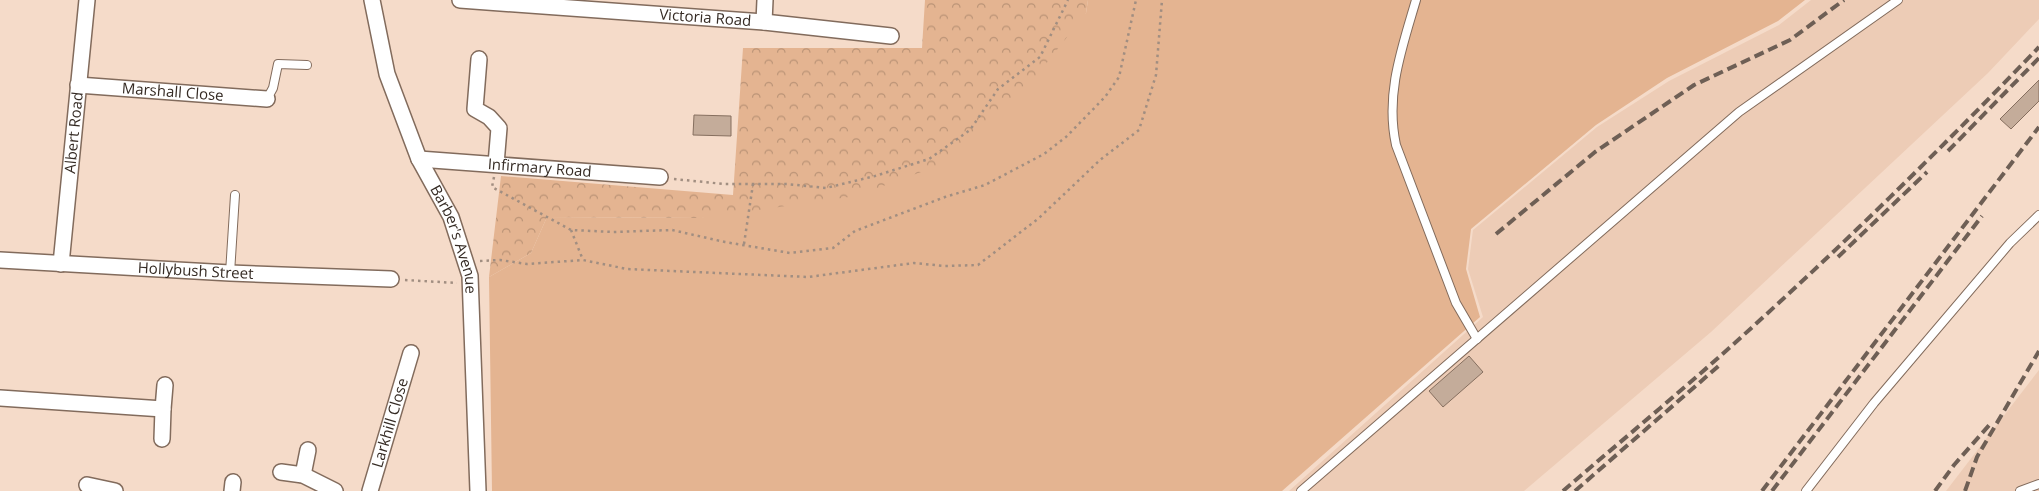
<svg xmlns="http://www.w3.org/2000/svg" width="2039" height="491" font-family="'Open Sans',sans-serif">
	<defs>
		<pattern id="forest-crowns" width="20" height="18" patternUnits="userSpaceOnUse" patternTransform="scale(1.25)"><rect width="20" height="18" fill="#e4b491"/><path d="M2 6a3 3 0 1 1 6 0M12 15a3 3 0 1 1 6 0" fill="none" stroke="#ba9376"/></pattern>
	</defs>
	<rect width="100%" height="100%" fill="#f5dbc9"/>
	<g fill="#edccb6">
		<path d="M1811,0H2039V19L1988,73L1711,332L1524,491H1289L1483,317L1468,269L1473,230L1597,127L1669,81L1779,25Z"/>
		<path d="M2039,370V491H1946Z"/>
	</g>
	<path fill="#e4b491" d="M1088,0H1805L1778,21L1667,78L1596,125L1471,229L1466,269L1480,317L1282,491H492L489,277L531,253L547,217L702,218L1086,13Z"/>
	<path fill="url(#forest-crowns)" d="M925,0H1088L1086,13L1023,93L951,161L856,196L702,218L547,217L531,253L489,277L501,176L733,195L743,48H922Z"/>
	<g fill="#c4ac9a" stroke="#866f5f">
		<path d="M2039,80V101L2011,129L2000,119Z"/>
		<path d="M694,115L731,116V136L693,135Z"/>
		<path d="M1469,356L1483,372L1443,407L1429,391Z"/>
	</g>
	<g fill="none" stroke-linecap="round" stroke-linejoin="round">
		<defs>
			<g id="service">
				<path d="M1416,0C1402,48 1385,94 1396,145L1456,303L1477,339"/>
				<path d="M267,99L273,88L278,64L307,65"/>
				<path d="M230,273L235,195"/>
				<path d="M1301,491L1739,112L1898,0"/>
				<path d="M1806,491L1874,403L2010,243L2039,215"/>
				<path d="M2020,491L2039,484"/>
			</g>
			<g id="minor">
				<path id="s1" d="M372,0L387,74L419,159L451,217L470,276L478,491"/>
				<path id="s2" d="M460,0L764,22L891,36"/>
				<path d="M764,22L765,0"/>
				<path d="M479,59L475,109L489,117L499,128L496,164"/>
				<path id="s3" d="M78,85L267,99"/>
				<path id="s4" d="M419,159L660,177"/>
				<path id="s5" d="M0,260L230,273L391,279"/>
				<path id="s6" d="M61,264L87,0"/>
				<path d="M0,398L163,409L165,385"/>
				<path d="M162,439L163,409"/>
				<path d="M281,472L303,475L335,491"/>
				<path d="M303,475L308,450"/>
				<path d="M87,485L115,491"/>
				<path d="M232,491L233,482"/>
				<path id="s7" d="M370,491L411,353"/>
			</g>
		</defs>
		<use href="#service" stroke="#826b5c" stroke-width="10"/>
		<use href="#minor" stroke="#826b5c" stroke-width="18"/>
		<g stroke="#a18e81" stroke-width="2.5" stroke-dasharray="2.5 4" stroke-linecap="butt">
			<path d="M494,177L492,187L571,230L613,232L672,230L725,242L790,253L833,248L855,231L945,197L985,185L1044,154L1066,137L1105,97L1119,77L1136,0"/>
			<path d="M674,179L724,184H787L826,188L875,176L929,159L970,130L998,89L1040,57L1068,0"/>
			<path d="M571,230L583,260"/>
			<path d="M744,244L753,184"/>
			<path d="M480,261L500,260L527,264L583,260L627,269L808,277L914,263L945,266L978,265L1039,218L1100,160L1139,130L1156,75L1162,0"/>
			<path d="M405,280L457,283"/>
		</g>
		<use href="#service" stroke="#fff" stroke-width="8"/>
		<use href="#minor" stroke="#fff" stroke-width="15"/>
		<g stroke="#6e5f55" stroke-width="4" stroke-dasharray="10 5" stroke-linecap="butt">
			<path d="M1948,151L2039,58"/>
			<path d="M1496,234L1595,152L1694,85L1790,40L1844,0"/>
			<path d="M1838,257L1927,172"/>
			<path d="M1563,491C1614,447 1667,403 1718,358C1829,259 1936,154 2039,47"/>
			<path d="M1575,491L1722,363"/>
			<path d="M1762,491L2039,127"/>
			<path d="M1772,491L1982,216"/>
			<path d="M1935,491L1954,465L1992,422"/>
			<path d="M1965,491L1977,457L2039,351"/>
		</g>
	</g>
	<g text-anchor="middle" stroke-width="4" stroke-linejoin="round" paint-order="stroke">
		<g font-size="15" fill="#352b24" stroke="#fee9db">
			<text dy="5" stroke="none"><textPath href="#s2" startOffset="246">Victoria Road</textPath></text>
			<text dy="5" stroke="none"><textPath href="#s3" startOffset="95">Marshall Close</textPath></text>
			<text dy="5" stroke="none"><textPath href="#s6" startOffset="132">Albert Road</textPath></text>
			<text dy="5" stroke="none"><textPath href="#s4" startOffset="121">Infirmary Road</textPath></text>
			<text dy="5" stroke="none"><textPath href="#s1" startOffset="255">Barber's Avenue</textPath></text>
			<text dy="5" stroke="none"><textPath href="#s5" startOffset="196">Hollybush Street</textPath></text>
			<text dy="5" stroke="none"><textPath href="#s7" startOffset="71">Larkhill Close</textPath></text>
		</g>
	</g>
</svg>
